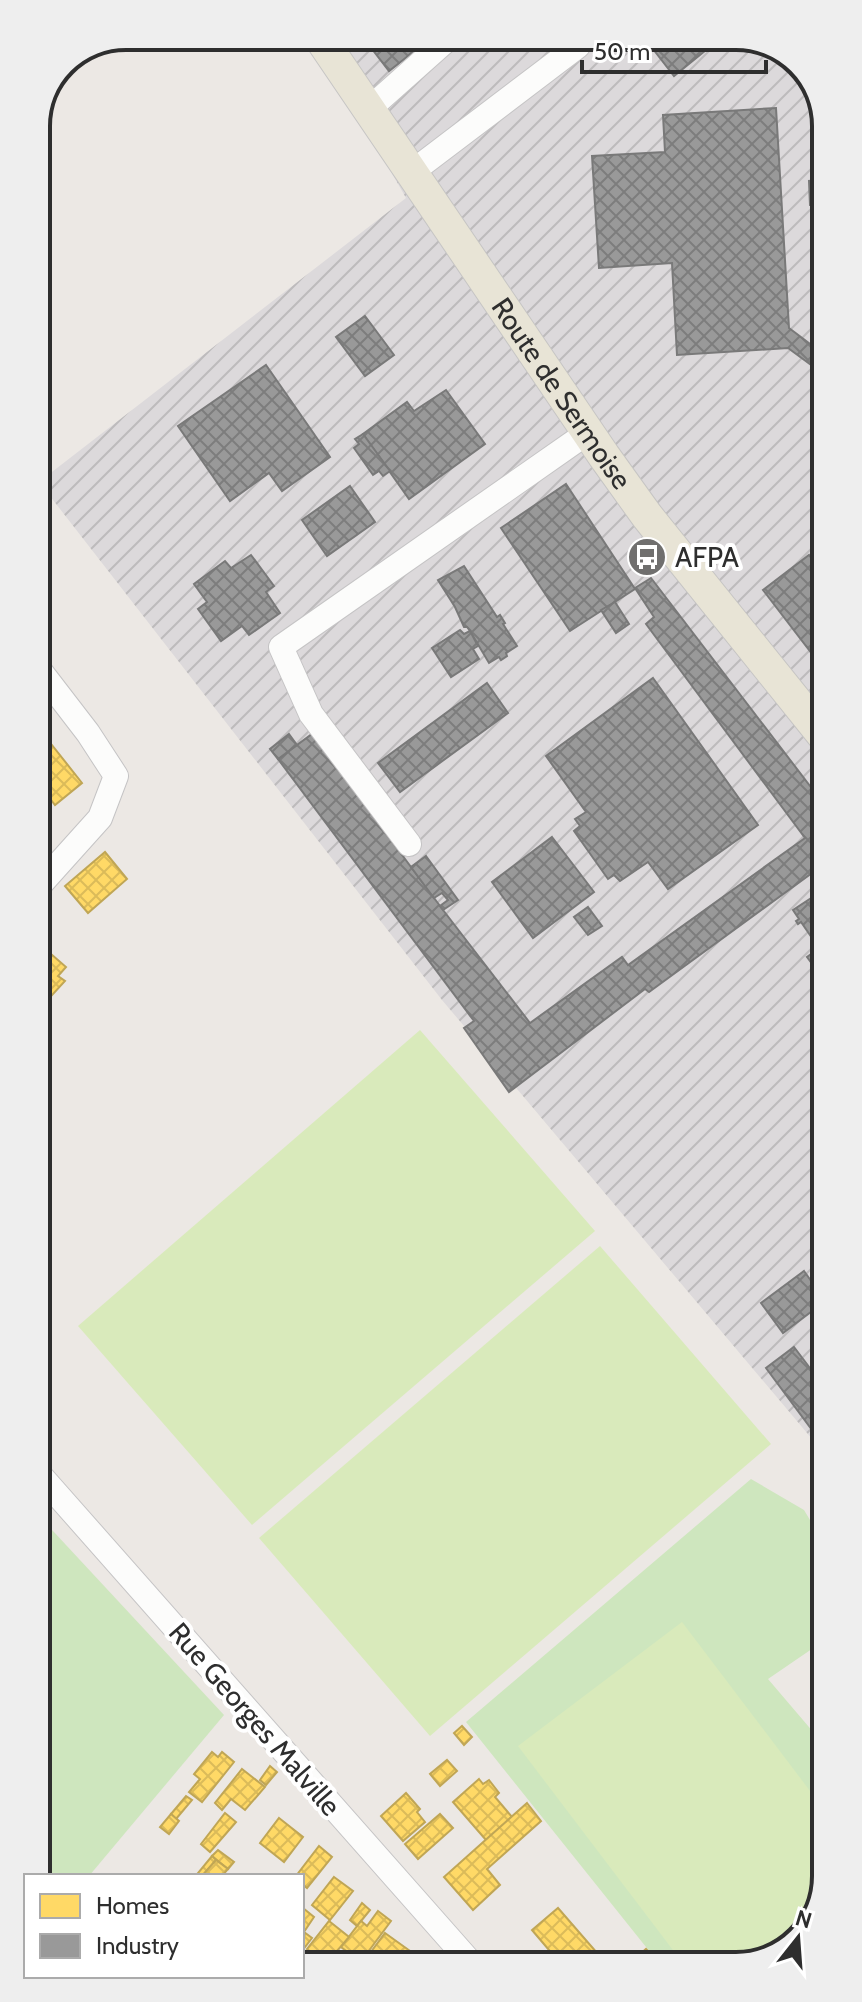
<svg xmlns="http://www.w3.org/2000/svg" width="862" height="2002" font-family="Cabin,sans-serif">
	<defs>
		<pattern id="industrial-furrows" width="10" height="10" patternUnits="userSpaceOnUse" patternTransform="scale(2)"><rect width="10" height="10" fill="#dcd9db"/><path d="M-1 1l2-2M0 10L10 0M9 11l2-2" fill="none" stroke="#bdbbbc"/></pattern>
		<pattern id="homes-cross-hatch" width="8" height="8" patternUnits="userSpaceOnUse" patternTransform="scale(2)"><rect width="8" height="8" fill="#ffd966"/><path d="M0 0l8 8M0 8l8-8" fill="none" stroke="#dbbb59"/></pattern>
		<pattern id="industry-cross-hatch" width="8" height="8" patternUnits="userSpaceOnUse" patternTransform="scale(2)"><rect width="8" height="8" fill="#999"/><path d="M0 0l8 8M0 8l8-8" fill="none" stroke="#7d7d7d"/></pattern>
	</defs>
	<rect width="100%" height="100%" fill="#ece8e4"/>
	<path fill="url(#industrial-furrows)" d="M314,36H742L791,55L821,98L825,1441L818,1446L442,1000L39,482L406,198Z"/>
	<g fill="#cee6be">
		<path d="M751,1479L804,1510L825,1545V1577L815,1586L825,1600V1640L768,1679L826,1747V1876L808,1930L764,1961L658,1962L466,1722Z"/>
		<path d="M40,1517L224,1715L89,1876H41Z"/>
	</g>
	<g fill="#d9eabb">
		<path d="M420,1030L595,1231L252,1525L78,1326Z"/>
		<path d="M600,1246L771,1444L430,1736L259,1538Z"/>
		<path d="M682,1622L826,1812V1876L808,1930L764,1961L682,1962L518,1746Z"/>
	</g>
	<g fill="url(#homes-cross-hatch)" stroke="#c0a655" stroke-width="2">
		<path d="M77,56L82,62L51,88L63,62Z"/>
		<path d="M48,740L82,783L55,805L38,783V748Z"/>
		<path d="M105,852L127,879L88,913L65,886Z"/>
		<path d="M51,954L66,967L58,976L65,981L43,1005L38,1001V962L41,960L43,962Z"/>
		<path d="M462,1726L472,1737L464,1745L454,1733Z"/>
		<path d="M212,1752L218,1757L222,1752L234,1762L202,1802L189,1792L200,1779L194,1774Z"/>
		<path d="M447,1760L457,1771L440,1786L430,1774Z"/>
		<path d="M270,1766L277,1772L266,1785L260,1780Z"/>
		<path d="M242,1769L265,1787L245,1810L231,1799L222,1810L215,1803Z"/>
		<path d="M479,1779L483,1784L489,1780L499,1793L495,1797L512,1817L486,1840L453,1802Z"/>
		<path d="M406,1793L420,1809L417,1812L425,1822L403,1841L381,1816Z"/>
		<path d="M186,1796L192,1800L176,1819L171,1814Z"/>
		<path d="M527,1803L541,1821L487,1869L500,1885L473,1910L444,1877Z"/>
		<path d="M225,1813L236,1822L210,1852L201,1844Z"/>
		<path d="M171,1814L179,1821L169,1834L160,1827Z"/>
		<path d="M440,1814L453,1828L418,1859L405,1844Z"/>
		<path d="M279,1818L303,1837L284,1862L260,1843Z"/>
		<path d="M319,1846L332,1857L307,1888L302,1884V1876H296Z"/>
		<path d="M218,1850L234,1862L228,1869L212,1856Z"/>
		<path d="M212,1856L216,1860L202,1876L198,1873Z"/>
		<path d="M216,1860L228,1869L222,1876H202Z"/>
		<path d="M334,1877L353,1891L330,1920L312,1905Z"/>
		<path d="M362,1903L370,1910L357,1926L350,1920Z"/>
		<path d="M303,1908L314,1917L304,1932L312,1938L302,1951Z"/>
		<path d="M558,1908L605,1962L560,1963L532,1930Z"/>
		<path d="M378,1911L391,1921L359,1964H350L345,1961L350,1954L341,1947L361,1921L367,1926Z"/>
		<path d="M329,1921L349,1937L326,1964L307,1949Z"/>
		<path d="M385,1933L417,1956L412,1964H370L365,1960Z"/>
		<path d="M646,1949L657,1961L658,1962H642L638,1956Z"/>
	</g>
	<g fill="url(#industry-cross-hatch)" stroke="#797979" stroke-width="2">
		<path d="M362,36H407L417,49L389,71Z"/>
		<path d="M643,36H713L717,41L674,76Z"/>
		<path d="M810,82L821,98L822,234L818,180Z"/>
		<path d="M776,108L789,328L822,353V373L788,348L677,355L672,263L599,268L592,156L665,152L663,115Z"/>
		<path d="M818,180L819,204L810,205L809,181Z"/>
		<path d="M365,316L394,355L365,376L336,337Z"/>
		<path d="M266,365L330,457L282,491L269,473L230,501L178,426Z"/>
		<path d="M446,390L485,444L409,499L363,434L407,402L414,411Z"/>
		<path d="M363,434L390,471L383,476L379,471L373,475L354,448L359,444L355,439Z"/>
		<path d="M566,484L635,589L570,631L501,528Z"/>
		<path d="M350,486L375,522L327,556L302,520Z"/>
		<path d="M251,555L274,586L266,592L280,613L249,635L242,626L221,641L198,609L207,602L194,584L225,561L231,568Z"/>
		<path d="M809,555L823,572V653L816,659L763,590Z"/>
		<path d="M464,566L497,617L500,615L505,623L503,624L517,646L506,653L507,656L501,660L499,657L489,663L470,631L467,627H464L455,607L438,580Z"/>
		<path d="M651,578L823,803V841L817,829L811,833L823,858V865L649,992L645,989L509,1092L464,1028L474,1021L278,759L312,734L443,910L530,1023L622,957L628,965L805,838L646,624L654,617L635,588Z"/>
		<path d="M615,602L629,624L616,633L601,610Z"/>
		<path d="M460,630L464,634L470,631L478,646L473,649L479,659L451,677L432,648Z"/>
		<path d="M653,678L758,825L668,889L648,862L620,881L614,875L608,879L574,831L580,826L575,819L586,812L546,756Z"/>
		<path d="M487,683L508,713L400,792L378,763Z"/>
		<path d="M289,734L297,745L278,759L270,749Z"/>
		<path d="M552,837L594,892L533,938L492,882Z"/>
		<path d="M426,856L458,900L443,910L440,906L448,900L442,893L434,898L411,867Z"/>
		<path d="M819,893L823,900L824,931L812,938L801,922L798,924L796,921L799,919L793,910Z"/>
		<path d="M588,907L602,926L588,935L574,917Z"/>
		<path d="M824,945V980L807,957Z"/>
		<path d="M804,1271L824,1299V1302L783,1333L761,1303Z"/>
		<path d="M794,1347L825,1388V1439L821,1442L766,1368Z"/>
	</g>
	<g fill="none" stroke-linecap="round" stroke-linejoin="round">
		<defs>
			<g id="minor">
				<path d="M369,109L451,36"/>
				<path d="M412,172L578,46L582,36"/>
				<path d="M38,668L88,733L116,776L100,818L38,887"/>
				<path d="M409,844L311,714L281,647L587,433"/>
				<path d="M40,1475L471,1963"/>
			</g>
			<g id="major">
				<path id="s1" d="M319,36L604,456L647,516L823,735"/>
			</g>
		</defs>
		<use href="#minor" stroke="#c5c4c5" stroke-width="26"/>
		<use href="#major" stroke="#c6c5c4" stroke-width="34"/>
		<use href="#minor" stroke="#fcfcfb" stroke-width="24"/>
		<use href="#major" stroke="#e8e4d6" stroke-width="32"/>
	</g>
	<defs>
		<symbol id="bus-disc" viewBox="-11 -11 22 22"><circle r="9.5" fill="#706f6e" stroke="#fff"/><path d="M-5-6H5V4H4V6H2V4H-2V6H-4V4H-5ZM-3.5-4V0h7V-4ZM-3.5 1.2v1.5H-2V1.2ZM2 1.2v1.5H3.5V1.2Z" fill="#fff"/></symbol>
	</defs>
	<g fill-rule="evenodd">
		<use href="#bus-disc" x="625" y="535" width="44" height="44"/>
	</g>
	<g text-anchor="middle" stroke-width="8" stroke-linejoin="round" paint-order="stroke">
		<g font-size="28" fill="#2e2e2e" stroke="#fff">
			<text dy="10" stroke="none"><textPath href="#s1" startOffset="432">Route de Sermoise</textPath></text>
			<text transform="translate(255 1719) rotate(49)" y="10">Rue Georges Malville</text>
		</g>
		<g font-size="28" fill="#2e2e2e" stroke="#fff" text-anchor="start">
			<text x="675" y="567">AFPA</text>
		</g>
	</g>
	<path d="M0 0H862V2002H0ZM126 50H736A76 76 0 0 1 812 126V1876A76 76 0 0 1 736 1952H126A76 76 0 0 1 50 1876V126A76 76 0 0 1 126 50Z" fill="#eee" fill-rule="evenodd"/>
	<path fill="none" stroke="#2e2e2e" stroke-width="4" d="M126 50H736A76 76 0 0 1 812 126V1876A76 76 0 0 1 736 1952H126A76 76 0 0 1 50 1876V126A76 76 0 0 1 126 50Z"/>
	<rect x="24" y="1874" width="280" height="104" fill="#ffffff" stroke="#ababab" stroke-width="2"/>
	<rect x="40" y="1894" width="40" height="24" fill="#ffd966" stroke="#ababab" stroke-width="2"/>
	<text x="96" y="1914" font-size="24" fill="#2e2e2e">Homes</text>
	<rect x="40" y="1934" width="40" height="24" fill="#999999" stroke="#ababab" stroke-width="2"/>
	<text x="96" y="1954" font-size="24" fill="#2e2e2e">Industry</text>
	<g transform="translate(798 1938) rotate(17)" stroke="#ffffff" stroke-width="6" paint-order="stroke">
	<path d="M0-6L14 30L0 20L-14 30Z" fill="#2e2e2e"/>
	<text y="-12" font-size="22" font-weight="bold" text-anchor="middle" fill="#2e2e2e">N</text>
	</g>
	<path d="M582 60v12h184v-12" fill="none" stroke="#2e2e2e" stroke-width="4"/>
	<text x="594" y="60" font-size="24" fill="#2e2e2e" stroke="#ffffff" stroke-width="6" paint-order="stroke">50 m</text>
</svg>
